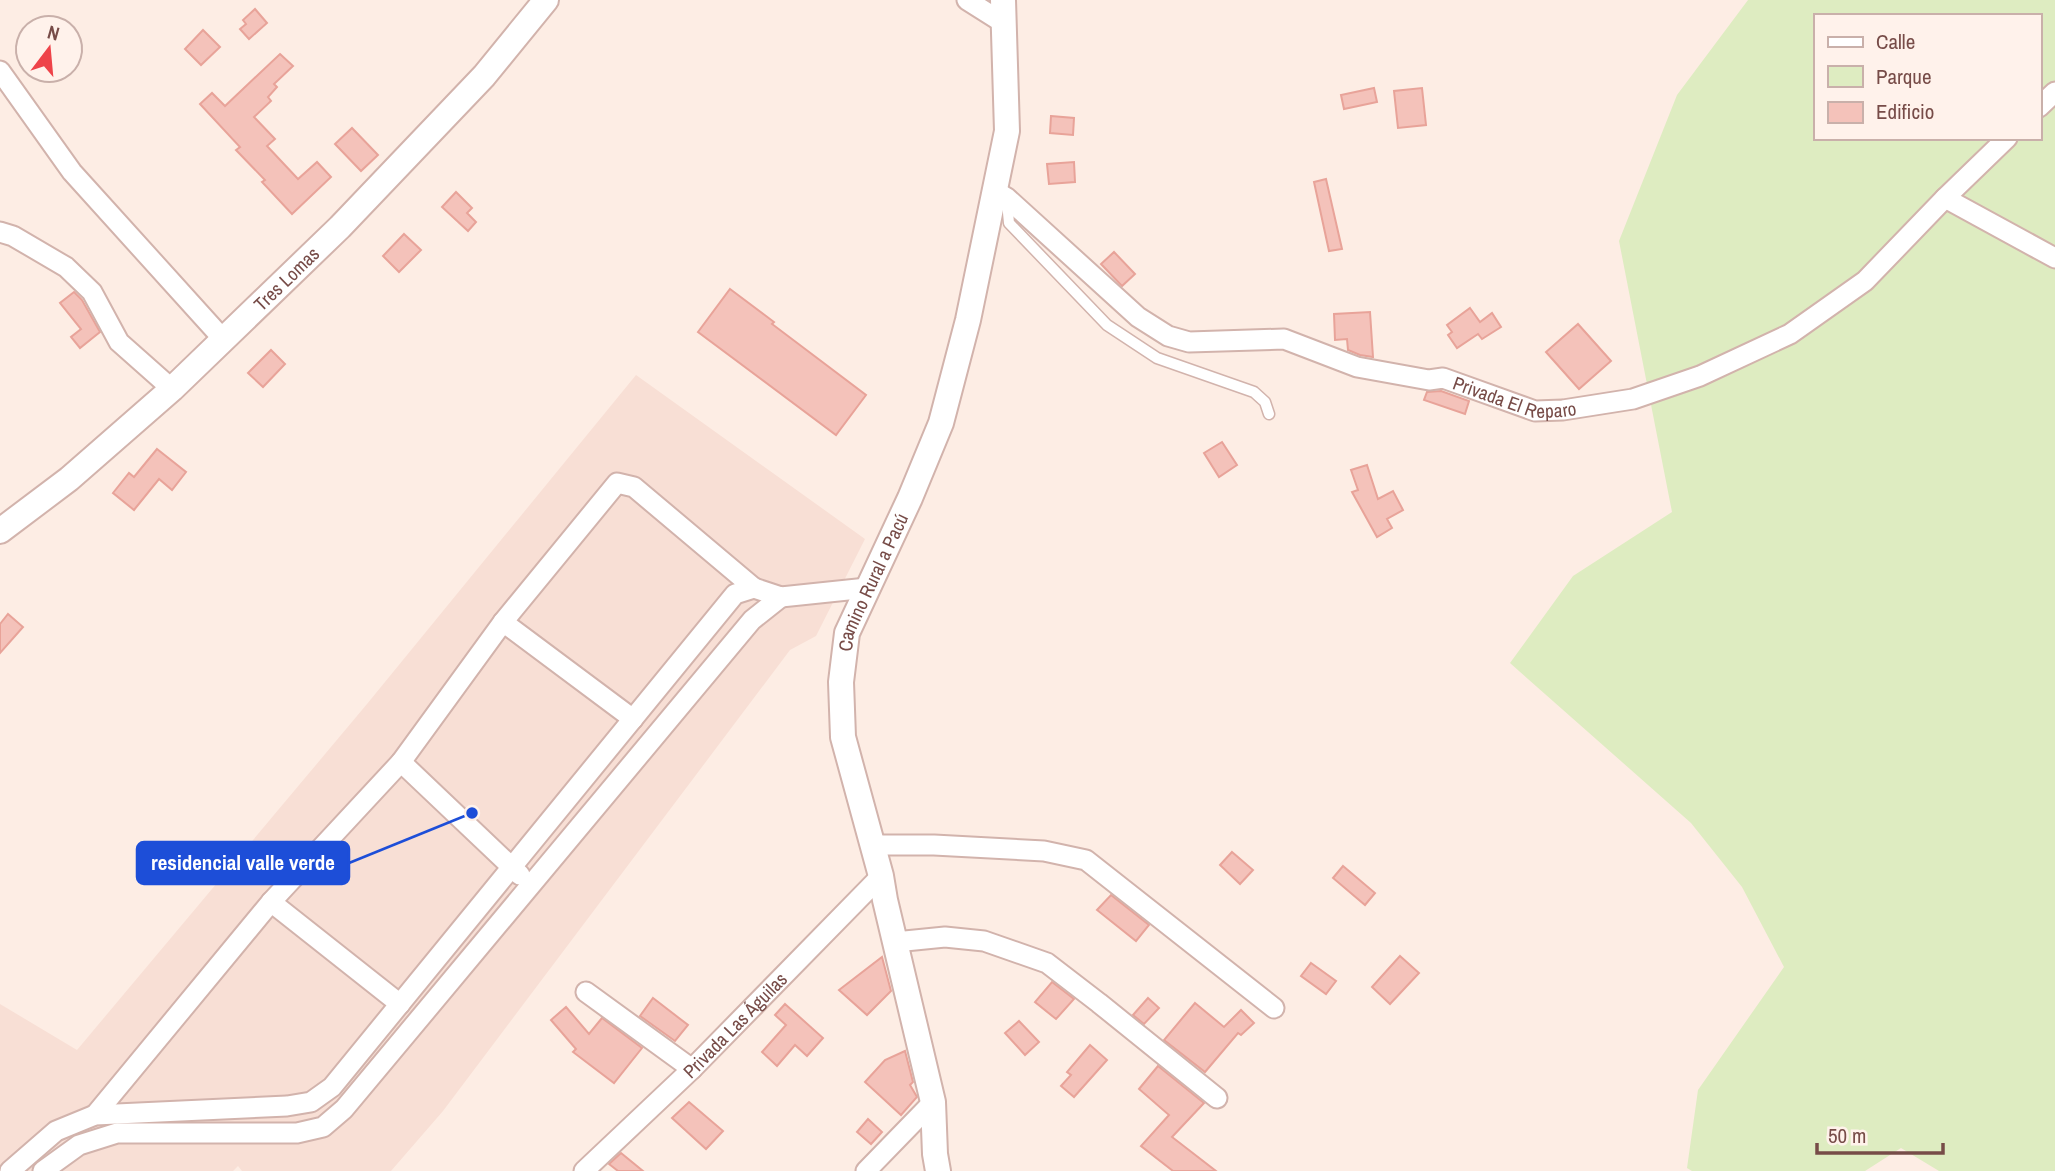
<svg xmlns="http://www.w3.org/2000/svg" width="2055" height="1171" font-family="'Archivo Narrow',sans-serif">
	<rect width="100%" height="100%" fill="#fdede4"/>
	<path fill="#f8dfd5" d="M636,375L865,539L816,636L790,650L443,1111L391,1171H242L238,1166L233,1171H0V1004L77,1050L367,704Z"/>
	<path fill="#deecc1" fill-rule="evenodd" d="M1748,0H2055V1171H1939L1901,1148L1865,1171H1692L1687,1168L1698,1090L1784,967L1742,887L1691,823L1510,663L1573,576L1672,512L1619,241L1677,95ZM1815,16H2039V138H1815Z"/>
	<g fill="#f4c2ba" stroke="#e8a399" stroke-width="2">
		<path d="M255,9L267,23L249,39L240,29L246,24L243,20Z"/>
		<path d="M203,30L220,47L201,65L185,49Z"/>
		<path d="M280,54L293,66L274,84L277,87L268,97L271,101L254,117L275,139L267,146L298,179L317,162L331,177L292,214L262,182L265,180L236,150L240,147L200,104L212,93L225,106Z"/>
		<path d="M1374,88L1377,102L1344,109L1341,95Z"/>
		<path d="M1422,88L1426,125L1398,128L1394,91Z"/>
		<path d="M1051,116L1074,118L1073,135L1050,133Z"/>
		<path d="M352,128L378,155L361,171L335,144Z"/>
		<path d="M1074,162L1075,182L1049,184L1047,164Z"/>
		<path d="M1326,179L1342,249L1329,251L1314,182Z"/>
		<path d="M456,192L472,208L467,213L476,222L468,231L442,207Z"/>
		<path d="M404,234L421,250L399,272L383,256Z"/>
		<path d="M1114,252L1135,274L1122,286L1101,264Z"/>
		<path d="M730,289L774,322L772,324L866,395L836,435L698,332Z"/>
		<path d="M74,292L82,300L100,332L80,348L71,337L81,329L60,303Z"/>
		<path d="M1470,308L1480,322L1492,313L1501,327L1482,339L1478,334L1457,348L1448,335L1452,332L1447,325Z"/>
		<path d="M1370,312L1373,357L1360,355L1348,350L1347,339L1335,340L1334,314Z"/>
		<path d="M1578,324L1611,361L1579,389L1546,352Z"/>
		<path d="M271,350L285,364L263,387L248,373Z"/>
		<path d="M1441,391L1469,401L1465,414L1424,400L1427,392Z"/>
		<path d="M1222,442L1237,465L1219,477L1204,453Z"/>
		<path d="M157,449L186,472L172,490L159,479L134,510L113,493L129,473L134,477Z"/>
		<path d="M1367,465L1378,499L1393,491L1403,510L1387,519L1392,528L1377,537L1352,492L1358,490L1351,470Z"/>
		<path d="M8,614L23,627L0,653V624Z"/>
		<path d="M1232,852L1253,870L1240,884L1220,865Z"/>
		<path d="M1343,866L1375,893L1365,905L1333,878Z"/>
		<path d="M1111,895L1149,925L1136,941L1097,910Z"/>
		<path d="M1400,956L1419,973L1390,1004L1372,987Z"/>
		<path d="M882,957L891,991L867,1015L839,990Z"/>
		<path d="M1311,963L1336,981L1326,994L1301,976Z"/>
		<path d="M1052,982L1074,999L1056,1019L1035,1002Z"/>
		<path d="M653,998L688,1025L675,1041L640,1016Z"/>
		<path d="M1148,998L1159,1008L1144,1024L1133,1015Z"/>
		<path d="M1195,1003L1224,1027L1241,1010L1254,1023L1241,1035L1238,1033L1205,1072L1164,1040Z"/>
		<path d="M785,1004L823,1038L807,1056L795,1045L777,1066L762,1052L786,1025L775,1015Z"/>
		<path d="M566,1007L589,1034L602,1018L642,1048L614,1083L573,1052L576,1049L551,1020Z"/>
		<path d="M1019,1021L1039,1042L1025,1055L1005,1033Z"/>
		<path d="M1090,1045L1107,1060L1074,1097L1061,1086L1071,1075L1067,1072Z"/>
		<path d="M905,1051L913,1082L910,1085L917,1097L901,1115L865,1082L885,1060Z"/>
		<path d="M1158,1066L1204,1103L1172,1137L1216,1171H1173L1141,1146L1169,1115L1139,1089Z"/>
		<path d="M689,1102L723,1131L706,1149L672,1118Z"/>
		<path d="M868,1119L882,1132L871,1144L857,1132Z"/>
		<path d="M621,1153L643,1171H618L609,1164Z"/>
	</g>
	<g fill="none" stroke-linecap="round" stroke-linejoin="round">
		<defs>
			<path id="service" d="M1007,202L1009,223L1107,325L1157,358L1254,392L1265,402L1269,414"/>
			<g id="minor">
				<path d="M967,0L1005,24"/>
				<path d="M0,71L72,172L223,339"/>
				<path d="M2039,107L2055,92"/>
				<path id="s1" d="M995,191L1007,198L1138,317L1168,336L1189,342L1284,339L1357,367L1429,380L1443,378L1535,411L1563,410L1633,399L1700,376L1790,334L1865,281L1945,198L2007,138"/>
				<path d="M1945,198L2055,258"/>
				<path d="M0,232L13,236L66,267L92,292L119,342L172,389"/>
				<path d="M503,622L633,719"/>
				<path d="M401,762L520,875"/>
				<path d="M872,845H934L1044,851L1086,860L1274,1008"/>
				<path d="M271,902L400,1004"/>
				<path d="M895,942L945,937L984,941L1047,963L1099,1003L1217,1098"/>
				<path d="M586,992L692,1069"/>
				<path d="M95,1115L271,902L401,762L503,622L617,483L634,487L754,588"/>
				<path d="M10,1171L56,1131L95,1115L287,1106L311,1102L332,1087L735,594L754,588L781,597L867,588"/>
				<path d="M43,1171L79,1145L117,1133H297L323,1127L344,1109L752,620L781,597"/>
				<path id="s2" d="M584,1171L692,1069L881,876"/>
				<path d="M866,1171L933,1102"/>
			</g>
			<g id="tertiary">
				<path id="s3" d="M0,531L69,479L172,389L340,227L484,76L546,0"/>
				<path id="s4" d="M938,1171L935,1154L933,1102L885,900L881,876L843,737L841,682L847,633L910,498L941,423L968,320L1007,131L1003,0"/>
			</g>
		</defs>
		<use href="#service" stroke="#d2b3ac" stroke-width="13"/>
		<use href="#minor" stroke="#d2b3ac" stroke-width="23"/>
		<use href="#tertiary" stroke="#d2b3ac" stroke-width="28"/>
		<use href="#service" stroke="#fff" stroke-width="10"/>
		<use href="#minor" stroke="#fff" stroke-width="19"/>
		<use href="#tertiary" stroke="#fff" stroke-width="24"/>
	</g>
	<g text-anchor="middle" stroke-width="5" stroke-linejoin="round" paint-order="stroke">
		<g font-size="19" fill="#774c48" stroke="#fff2eb">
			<text dy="7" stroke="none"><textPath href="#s3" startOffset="382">Tres Lomas</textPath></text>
			<text dy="7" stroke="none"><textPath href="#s1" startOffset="584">Privada El Reparo</textPath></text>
			<text dy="7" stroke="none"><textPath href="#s4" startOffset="606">Camino Rural a Pacú</textPath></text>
			<text dy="7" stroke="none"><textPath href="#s2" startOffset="210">Privada Las Águilas</textPath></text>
		</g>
	</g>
	<path fill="none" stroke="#1d4ed8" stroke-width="2.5" d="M472 813L349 863"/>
	<circle fill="#1d4ed8" stroke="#fff2eb" stroke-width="2.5" cx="472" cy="813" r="7"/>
	<rect fill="#1d4ed8" stroke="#1d4ed8" stroke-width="2.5" x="137" y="842" width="212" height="42" rx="7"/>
	<g font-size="21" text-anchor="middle" font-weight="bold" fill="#fff">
		<text x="243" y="870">residencial valle verde</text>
	</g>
	<rect x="1814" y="14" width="228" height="126" fill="#fff2eb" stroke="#c9b0aa" stroke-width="2"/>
	<rect x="1828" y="37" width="35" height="10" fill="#ffffff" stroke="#c9b0aa" stroke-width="2"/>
	<text x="1876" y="49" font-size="21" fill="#774c48">Calle</text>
	<rect x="1828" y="66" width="35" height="21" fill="#deecc1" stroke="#c9b0aa" stroke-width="2"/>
	<text x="1876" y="84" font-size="21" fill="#774c48">Parque</text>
	<rect x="1828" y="102" width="35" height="21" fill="#f4c2ba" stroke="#c9b0aa" stroke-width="2"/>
	<text x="1876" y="119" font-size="21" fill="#774c48">Edificio</text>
	<g transform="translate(49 49) rotate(16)"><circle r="33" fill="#fff2eb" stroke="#c9b0aa" stroke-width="2"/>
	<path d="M0-5L12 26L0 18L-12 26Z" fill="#ee4349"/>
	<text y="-10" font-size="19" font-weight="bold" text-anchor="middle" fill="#774c48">N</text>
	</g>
	<path d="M1817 1143v10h126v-10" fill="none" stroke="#774c48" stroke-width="3.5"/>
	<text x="1828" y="1143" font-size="21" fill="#774c48" stroke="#fff2eb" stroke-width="5" paint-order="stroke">50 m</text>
</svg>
